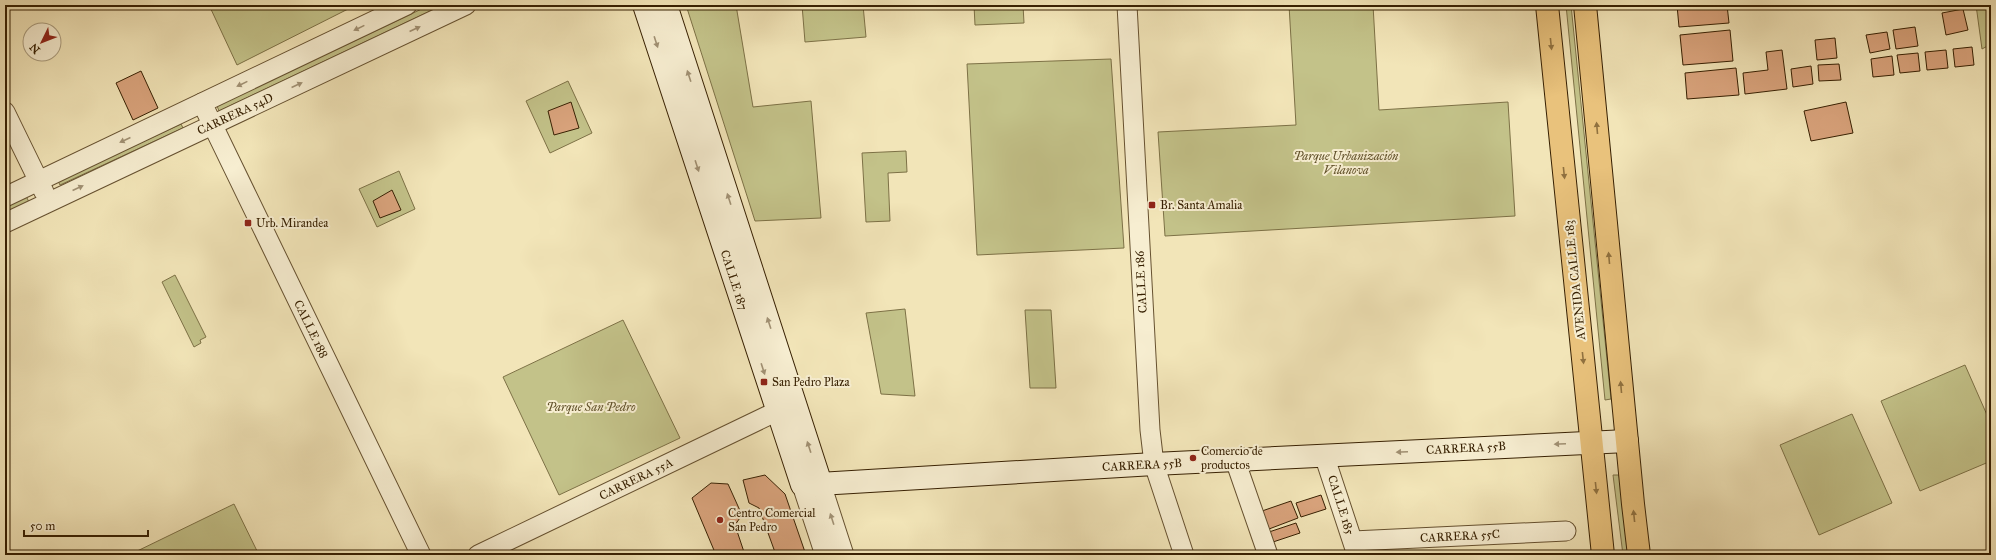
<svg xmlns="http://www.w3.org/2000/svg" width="1996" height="560" font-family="'IM FELL Great Primer',serif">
	<rect width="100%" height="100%" fill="#f2e5b8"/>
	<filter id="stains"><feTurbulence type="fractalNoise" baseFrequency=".005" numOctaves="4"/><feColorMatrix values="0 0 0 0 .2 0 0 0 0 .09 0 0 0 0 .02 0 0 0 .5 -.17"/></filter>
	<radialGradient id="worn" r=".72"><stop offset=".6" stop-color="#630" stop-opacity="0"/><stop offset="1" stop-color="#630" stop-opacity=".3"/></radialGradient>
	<g fill="#c3c289" stroke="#7d7146">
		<path d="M209,5H356L237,65Z"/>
		<path d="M430,5H443L219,111L217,106Z"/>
		<path d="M686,5H736L753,107L811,101L821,218L755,221Z"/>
		<path d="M802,5H863L866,37L805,42Z"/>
		<path d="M974,5H1023L1024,23L975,25Z"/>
		<path d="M1289,5H1373L1379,110L1508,102L1515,216L1165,236L1158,132L1296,125Z"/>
		<path d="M1566,5H1571L1611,399L1605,400Z"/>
		<path d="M1976,5H1991V44L1982,49Z"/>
		<path d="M1111,59L1124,248L977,255L967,64Z"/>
		<path d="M568,81L592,133L550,153L526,101Z"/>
		<path d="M181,124L183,128L60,185L58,181Z"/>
		<path d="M906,151L907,172L888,173L890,221L866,222L862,153Z"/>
		<path d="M399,171L415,209L377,227L359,189Z"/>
		<path d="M26,196L29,202L5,214V206Z"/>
		<path d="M175,275L206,337L200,340L201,343L194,347L162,282Z"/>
		<path d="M905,309L915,396L881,394L866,313Z"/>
		<path d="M1025,310H1051L1056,388H1030Z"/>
		<path d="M623,320L680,438L559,495L503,377Z"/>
		<path d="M1965,365L1991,424V461L1920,491L1881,401Z"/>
		<path d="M1852,414L1892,503L1819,535L1780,445Z"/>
		<path d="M1613,475H1619L1631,555H1623Z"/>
		<path d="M234,504L259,555H129Z"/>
	</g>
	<g fill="#d9a37c" stroke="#372002">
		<path d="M1677,5H1727L1729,23L1679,27Z"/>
		<path d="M1938,5H1952L1941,10Z"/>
		<path d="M1963,9L1968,30L1946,35L1942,13Z"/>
		<path d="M1915,27L1918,46L1896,49L1893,30Z"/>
		<path d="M1730,30L1733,61L1683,65L1680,35Z"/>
		<path d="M1887,32L1890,49L1870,53L1866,35Z"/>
		<path d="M1835,38L1837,58L1817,60L1815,40Z"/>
		<path d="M1972,47L1974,65L1955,67L1953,49Z"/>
		<path d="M1782,50L1787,89L1745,94L1743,73L1768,70L1766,52Z"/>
		<path d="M1946,50L1948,68L1927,70L1925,52Z"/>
		<path d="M1918,53L1920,71L1900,73L1897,55Z"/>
		<path d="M1892,56L1894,75L1873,77L1871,59Z"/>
		<path d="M1839,64L1841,80L1819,81L1818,65Z"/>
		<path d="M1811,66L1813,84L1793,87L1791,69Z"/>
		<path d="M1736,68L1739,95L1687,99L1685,73Z"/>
		<path d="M141,71L158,108L133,120L116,83Z"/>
		<path d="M571,102L579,128L554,135L548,111Z"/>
		<path d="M1846,102L1853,133L1811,141L1804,111Z"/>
		<path d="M392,190L401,210L380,218L373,201Z"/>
		<path d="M765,475L785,494L806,555H776L759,508L749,503L743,480Z"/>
		<path d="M711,483L728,484L742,515L735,525L745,555H716L692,498Z"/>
		<path d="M1321,495L1326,509L1301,517L1296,503Z"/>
		<path d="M1291,501L1298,518L1269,529L1262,511Z"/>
		<path d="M1296,523L1300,533L1273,542L1269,532Z"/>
	</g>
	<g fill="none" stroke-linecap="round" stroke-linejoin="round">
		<defs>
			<g id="street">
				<path d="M1127,5L1150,430L1154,464L1184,555"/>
				<path d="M202,103L421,555"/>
				<path d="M5,112L44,192"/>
				<path d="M5,197L407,5"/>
				<path d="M5,223L466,5"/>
				<path d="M1324,455L1357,555"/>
				<path d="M1235,460L1268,555"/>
				<path d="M821,484L844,555"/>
				<path d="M802,485L825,555"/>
				<path d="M1353,541L1566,531"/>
				<path d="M478,555L790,405"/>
			</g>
			<g id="secondary">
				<path d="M644,5L802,485L1154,464L1627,441"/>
				<path d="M666,5L821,484"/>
			</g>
			<g id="primary">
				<path d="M1547,5L1603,555"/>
				<path d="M1585,5L1633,504L1639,555"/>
			</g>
		</defs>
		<use href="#street" stroke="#665130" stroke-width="21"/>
		<use href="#secondary" stroke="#372002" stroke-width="24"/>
		<use href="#primary" stroke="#372002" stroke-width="24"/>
		<use href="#street" stroke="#f7eed1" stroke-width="19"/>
		<use href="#secondary" stroke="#f7eed1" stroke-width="22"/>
		<use href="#primary" stroke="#e9c27c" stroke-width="22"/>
	</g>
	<defs><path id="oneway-solid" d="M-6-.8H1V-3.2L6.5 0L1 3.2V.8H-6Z"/></defs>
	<g fill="#a19174">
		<use href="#oneway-solid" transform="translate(359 28) rotate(154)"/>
		<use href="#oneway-solid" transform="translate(415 29) rotate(-25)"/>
		<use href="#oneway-solid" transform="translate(656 42) rotate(72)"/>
		<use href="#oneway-solid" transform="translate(689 76) rotate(-108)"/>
		<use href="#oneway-solid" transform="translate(242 84) rotate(154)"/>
		<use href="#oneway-solid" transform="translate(297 85) rotate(-25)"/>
		<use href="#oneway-solid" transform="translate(125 140) rotate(155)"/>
		<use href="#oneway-solid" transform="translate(697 166) rotate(72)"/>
		<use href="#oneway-solid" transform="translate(78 188) rotate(-25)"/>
		<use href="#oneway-solid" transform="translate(729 199) rotate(-108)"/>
		<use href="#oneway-solid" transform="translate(769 323) rotate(-108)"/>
		<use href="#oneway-solid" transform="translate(763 369) rotate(72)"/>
		<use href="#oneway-solid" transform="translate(1560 444) rotate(177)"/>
		<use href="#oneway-solid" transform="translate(809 447) rotate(-108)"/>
		<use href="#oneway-solid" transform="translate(1402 452) rotate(177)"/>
		<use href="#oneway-solid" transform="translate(832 519) rotate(-108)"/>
	</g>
	<g fill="#90713f">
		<use href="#oneway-solid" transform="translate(1551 44) rotate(84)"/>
		<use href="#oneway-solid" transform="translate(1597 128) rotate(-95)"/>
		<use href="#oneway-solid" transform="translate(1564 173) rotate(84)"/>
		<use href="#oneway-solid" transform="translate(1609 258) rotate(-95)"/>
		<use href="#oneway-solid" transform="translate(1583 358) rotate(84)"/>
		<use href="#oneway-solid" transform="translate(1621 387) rotate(-95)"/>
		<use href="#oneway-solid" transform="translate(1596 488) rotate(84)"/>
		<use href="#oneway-solid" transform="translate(1634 516) rotate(-96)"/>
	</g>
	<g fill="#8f2418" stroke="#f7eed1" stroke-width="1.5">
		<rect x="1148" y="201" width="8" height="8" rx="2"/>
		<rect x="244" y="219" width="8" height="8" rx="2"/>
		<rect x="760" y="378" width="8" height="8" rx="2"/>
		<circle cx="1193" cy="458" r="4"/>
		<circle cx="720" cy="520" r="4"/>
	</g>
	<g text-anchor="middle" stroke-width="4" stroke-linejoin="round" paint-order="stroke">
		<g font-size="12" fill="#372002" stroke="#f7eed1">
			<text transform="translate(235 114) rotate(-25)" y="4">CARRERA 54D</text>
			<text transform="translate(734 280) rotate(72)" y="4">CALLE 187</text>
			<text transform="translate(1575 280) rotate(-96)" y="4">AVENIDA CALLE 183</text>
			<text transform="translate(1141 282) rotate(-93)" y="4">CALLE 186</text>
			<text transform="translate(311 329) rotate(64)" y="4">CALLE 188</text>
			<text transform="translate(1466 448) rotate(-3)" y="4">CARRERA 55B</text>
			<text transform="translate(1142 465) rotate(-3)" y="4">CARRERA 55B</text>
			<text transform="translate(636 479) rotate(-26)" y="4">CARRERA 55A</text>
			<text transform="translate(1341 505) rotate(72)" y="4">CALLE 185</text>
			<text transform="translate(1460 536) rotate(-3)" y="4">CARRERA 55C</text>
		</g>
		<g font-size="12" font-style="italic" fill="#61512a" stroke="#f7eed1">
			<text x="1346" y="160">Parque Urbanización<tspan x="1346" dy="14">Vilanova</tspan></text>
			<text x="591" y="411">Parque San Pedro</text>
		</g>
		<g font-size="12" fill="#372002" stroke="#f7eed1" text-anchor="start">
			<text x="1160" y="209">Br. Santa Amalia</text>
			<text x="256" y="227">Urb. Mirandea</text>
			<text x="772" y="386">San Pedro Plaza</text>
			<text x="1201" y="455">Comercio de<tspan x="1201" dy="14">productos</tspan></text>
			<text x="728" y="517">Centro Comercial<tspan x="728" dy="14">San Pedro</tspan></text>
		</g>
	</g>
	<rect width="1996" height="560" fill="none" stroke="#f2e5b8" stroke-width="20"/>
	<rect x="6" y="6" width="1984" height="548" fill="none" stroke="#372002" stroke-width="2"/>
	<rect x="10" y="10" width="1976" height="540" fill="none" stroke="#372002"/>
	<g transform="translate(42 42) rotate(227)"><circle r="19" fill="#f7eed1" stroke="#aa9c7e"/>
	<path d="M0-3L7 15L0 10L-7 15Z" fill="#8f2418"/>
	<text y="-6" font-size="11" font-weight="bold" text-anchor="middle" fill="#372002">N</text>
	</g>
	<path d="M24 530v6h124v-6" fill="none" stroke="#372002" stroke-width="2"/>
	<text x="30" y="530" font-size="12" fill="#372002" stroke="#f7eed1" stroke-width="3" paint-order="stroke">50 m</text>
	<rect width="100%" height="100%" filter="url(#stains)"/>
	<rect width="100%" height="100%" fill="url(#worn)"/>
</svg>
